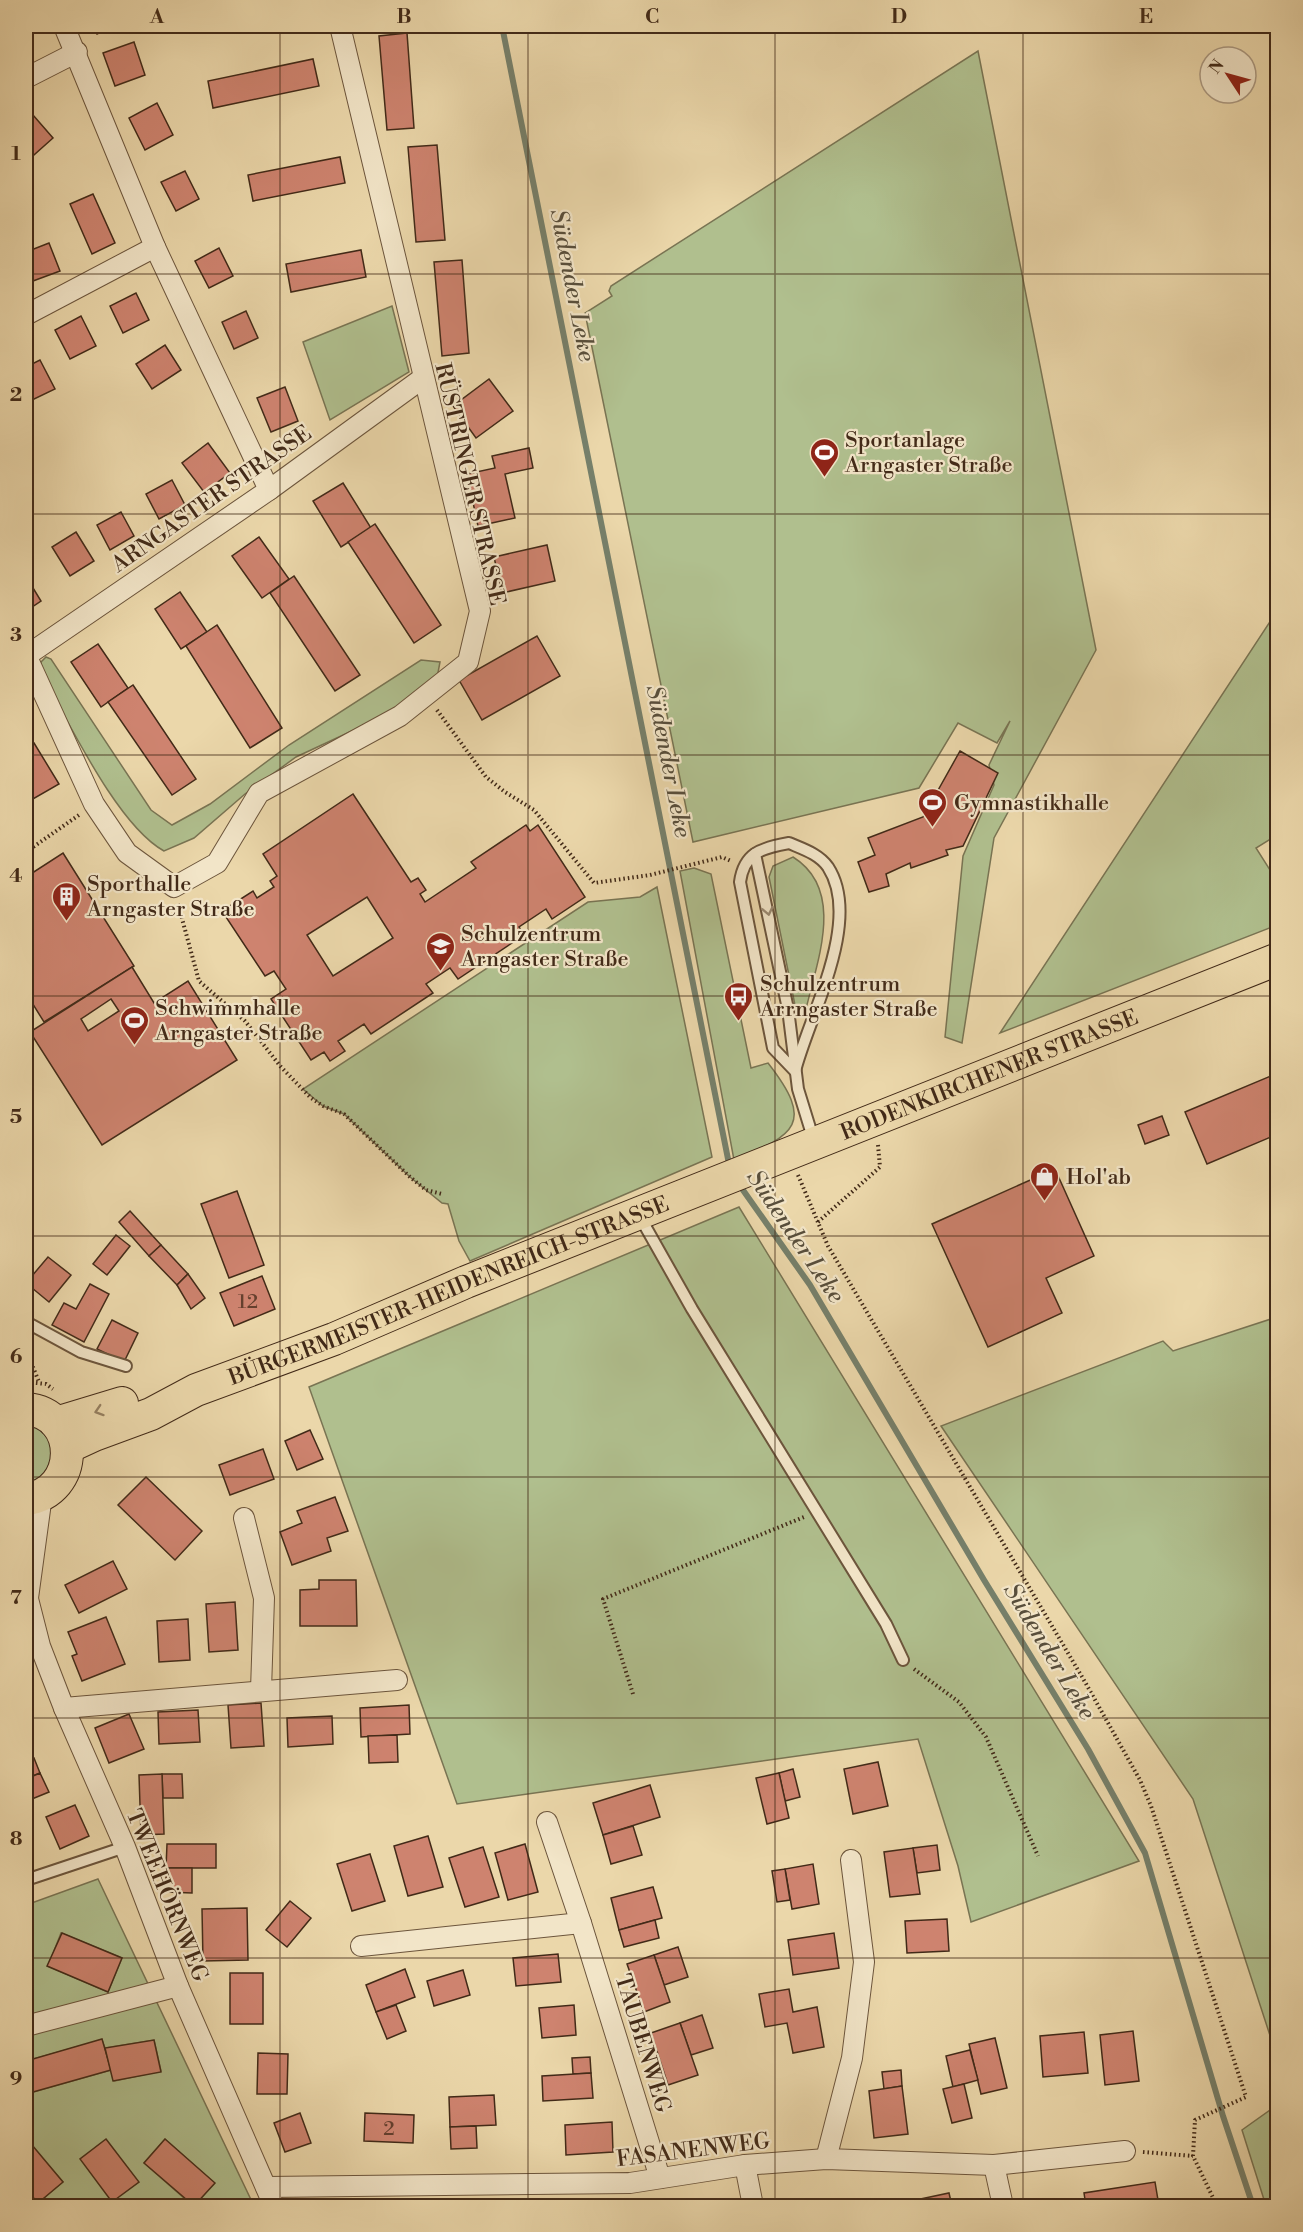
<svg xmlns="http://www.w3.org/2000/svg" width="1303" height="2232" font-family="'Libre Bodoni',serif">
	<rect width="100%" height="100%" fill="#ebd7aa"/>
	<filter id="stains"><feTurbulence type="fractalNoise" baseFrequency=".00333" numOctaves="4"/><feColorMatrix values="0 0 0 0 .2 0 0 0 0 .09 0 0 0 0 .02 0 0 0 .5 -.17"/></filter>
	<radialGradient id="worn" r=".72"><stop offset=".6" stop-color="#630" stop-opacity="0"/><stop offset="1" stop-color="#630" stop-opacity=".3"/></radialGradient>
	<g fill="#b0bf8e" stroke="#797453" stroke-width="1.5" fill-rule="evenodd">
		<path d="M978,51L1096,650L994,838L962,1043L945,1037L963,856L994,785L989,765L1010,721L997,743L958,723L919,788L693,842L585,313L612,296L609,291L611,286Z"/>
		<path d="M392,306L409,372L330,420L303,342Z"/>
		<path d="M1277,611V835L1256,848L1277,881V925L1000,1033Z"/>
		<path d="M46,657L51,659L151,810L172,825L210,804L289,745L421,660L440,662L437,678L397,710L296,757L245,794L194,838L164,851C117,825 69,722 41,673V662Z"/>
		<path d="M793,857C846,890 817,961 806,1009L797,1015L769,877L773,866Z"/>
		<path d="M694,868L711,874L751,1068L768,1063C815,1123 796,1135 734,1160L680,871Z"/>
		<path d="M657,887L712,1157L470,1261L459,1241L448,1204L442,1203L410,1177L344,1114L323,1106L303,1089L588,902L640,897Z"/>
		<path d="M739,1207L1139,1861L971,1922L958,1866L918,1739L457,1804L309,1387Z"/>
		<path d="M1277,1317H1278L1277,2057L1193,1799L941,1426L1163,1341L1173,1351Z"/>
		<path d="M26,1423L44,1431L54,1450L44,1477L26,1486Z"/>
		<path d="M98,1879L254,2206H194L214,2183L165,2139L144,2163L193,2206H26V2189L38,2203L63,2182L26,2140V2094L111,2070L114,2081L161,2071L154,2040L105,2048L102,2040L26,2061V1987L31,1976L26,1974V1905ZM61,1933L122,1958L108,1992L48,1966Z"/>
		<path d="M1277,2105V2206H1266L1242,2130Z"/>
	</g>
	<g fill="none" stroke-linecap="round" stroke-linejoin="round">
		<g stroke="#76806b" stroke-width="6">
			<path d="M502,26L730,1169"/>
			<path d="M738,1183L810,1285L984,1580L1088,1749L1145,1853L1223,2116L1253,2206"/>
		</g>
	</g>
	<g fill="#ce836f" stroke="#422a18" stroke-width="1.5" fill-rule="evenodd">
		<path d="M92,26H114L97,34Z"/>
		<path d="M407,33L414,128L387,130L379,36Z"/>
		<path d="M134,42L145,75L115,86L103,53Z"/>
		<path d="M313,59L319,86L213,108L208,81Z"/>
		<path d="M157,103L173,135L145,150L129,118Z"/>
		<path d="M26,107L53,138L26,162Z"/>
		<path d="M437,145L445,240L416,242L408,147Z"/>
		<path d="M340,157L345,183L253,201L248,175Z"/>
		<path d="M185,171L199,199L176,211L161,182Z"/>
		<path d="M93,194L115,243L92,254L70,204Z"/>
		<path d="M49,243L60,271L33,281L26,261V252Z"/>
		<path d="M219,248L233,276L209,288L195,261Z"/>
		<path d="M361,250L366,277L291,292L286,264Z"/>
		<path d="M462,260L469,353L442,356L434,262Z"/>
		<path d="M136,293L149,320L123,333L110,306Z"/>
		<path d="M246,311L258,338L234,349L222,322Z"/>
		<path d="M81,316L96,346L70,359L55,330Z"/>
		<path d="M165,345L181,370L152,389L136,364Z"/>
		<path d="M40,360L55,389L30,401L26,393V367Z"/>
		<path d="M489,379L513,411L476,438L453,406Z"/>
		<path d="M285,387L298,421L271,432L257,398Z"/>
		<path d="M208,443L230,473L204,492L182,463Z"/>
		<path d="M529,448L533,468L505,474L515,518L478,526L467,474L495,468L492,456Z"/>
		<path d="M172,480L185,505L159,519L146,494Z"/>
		<path d="M343,483L371,528L341,547L313,501Z"/>
		<path d="M121,512L134,536L110,550L97,525Z"/>
		<path d="M375,524L441,625L414,643L348,542Z"/>
		<path d="M76,532L94,561L70,576L52,547Z"/>
		<path d="M259,537L289,579L262,598L232,556Z"/>
		<path d="M547,545L555,581L502,593L494,557Z"/>
		<path d="M294,576L360,675L335,691L270,593Z"/>
		<path d="M30,583L41,601L26,611V585Z"/>
		<path d="M180,592L207,632L181,649L155,609Z"/>
		<path d="M217,625L282,728L250,748L186,646Z"/>
		<path d="M537,636L560,676L482,720L459,680Z"/>
		<path d="M98,644L128,688L101,707L71,662Z"/>
		<path d="M133,685L196,779L172,795L108,702Z"/>
		<path d="M34,743L59,784L26,803V748Z"/>
		<path d="M960,751L998,773L963,846L946,850L948,855L911,868L910,863L886,874L889,886L869,892L858,862L875,855L868,838L923,817Z"/>
		<path d="M353,794L411,882L418,878L426,890L420,894L425,902L476,868L471,862L526,825L530,831L538,825L585,897L552,919L546,909L519,927L524,935L458,979L450,968L426,984L433,993L371,1034L364,1024L338,1041L345,1051L330,1061L324,1052L311,1060L271,999L286,989L274,971L265,976L222,911L253,891L257,898L274,887L270,881L277,876L263,854ZM367,897L393,938L333,976L307,935Z"/>
		<path d="M63,853L134,966L44,1022L26,993V877Z"/>
		<path d="M132,967L154,1003L188,981L237,1060L102,1145L30,1032ZM111,999L119,1011L88,1031L81,1019Z"/>
		<path d="M1278,1073V1134L1207,1164L1185,1112Z"/>
		<path d="M1162,1116L1169,1135L1145,1144L1138,1125Z"/>
		<path d="M1055,1169L1094,1256L1046,1278L1062,1313L988,1347L932,1224Z"/>
		<path d="M237,1191L264,1265L229,1278L201,1204Z"/>
		<path d="M130,1211L161,1245L149,1256L119,1222Z"/>
		<path d="M116,1235L130,1246L107,1275L93,1264Z"/>
		<path d="M161,1245L188,1274L177,1285L149,1256Z"/>
		<path d="M48,1257L71,1275L49,1302L26,1283Z"/>
		<path d="M188,1274L205,1298L191,1309L177,1285Z"/>
		<path d="M262,1276L275,1309L234,1326L220,1293Z"/>
		<path d="M90,1284L109,1294L84,1342L52,1325L64,1303L76,1309Z"/>
		<path d="M112,1320L138,1333L124,1362L97,1349Z"/>
		<path d="M310,1430L323,1459L297,1470L285,1441Z"/>
		<path d="M263,1449L274,1479L230,1495L219,1465Z"/>
		<path d="M146,1477L202,1531L175,1560L118,1505Z"/>
		<path d="M335,1497L348,1531L327,1538L331,1551L292,1565L280,1532L302,1523L297,1511Z"/>
		<path d="M113,1561L127,1589L79,1613L65,1585Z"/>
		<path d="M319,1580H356L357,1626H300V1590L319,1589Z"/>
		<path d="M235,1602L238,1650L209,1652L206,1604Z"/>
		<path d="M106,1617L125,1664L82,1681L72,1656L77,1654L68,1632Z"/>
		<path d="M188,1619L190,1660L159,1662L157,1621Z"/>
		<path d="M261,1703L264,1746L231,1748L228,1705Z"/>
		<path d="M409,1705L410,1734L361,1737L360,1708Z"/>
		<path d="M198,1710L200,1742L159,1744L158,1712Z"/>
		<path d="M129,1714L144,1749L109,1763L95,1728Z"/>
		<path d="M332,1716L333,1744L288,1747L287,1718Z"/>
		<path d="M397,1735L398,1762L369,1763L368,1736Z"/>
		<path d="M34,1758L40,1773L26,1779V1761Z"/>
		<path d="M878,1762L888,1806L853,1814L844,1769Z"/>
		<path d="M793,1769L800,1797L785,1801L779,1773Z"/>
		<path d="M40,1773L49,1792L32,1799L26,1779Z"/>
		<path d="M779,1773L789,1818L767,1824L756,1778Z"/>
		<path d="M162,1774H182L183,1798H163Z"/>
		<path d="M162,1774L164,1834L141,1835L139,1775Z"/>
		<path d="M650,1785L660,1817L603,1835L593,1803Z"/>
		<path d="M75,1805L89,1836L60,1849L46,1817Z"/>
		<path d="M633,1826L642,1855L611,1864L603,1835Z"/>
		<path d="M428,1836L443,1887L408,1896L394,1846Z"/>
		<path d="M167,1844H216V1868H166Z"/>
		<path d="M525,1844L538,1892L508,1900L495,1853Z"/>
		<path d="M937,1845L940,1870L917,1873L913,1848Z"/>
		<path d="M483,1847L499,1897L465,1907L449,1858Z"/>
		<path d="M913,1848L920,1894L890,1897L884,1852Z"/>
		<path d="M370,1854L385,1901L352,1911L337,1864Z"/>
		<path d="M813,1864L819,1904L792,1909L785,1869Z"/>
		<path d="M166,1868H192V1893L166,1892Z"/>
		<path d="M785,1869L790,1900L777,1902L772,1871Z"/>
		<path d="M653,1887L662,1918L619,1930L611,1898Z"/>
		<path d="M290,1901L311,1918L287,1947L266,1930Z"/>
		<path d="M247,1908L248,1960L203,1961L202,1909Z"/>
		<path d="M947,1919L949,1951L907,1953L905,1921Z"/>
		<path d="M655,1920L659,1938L624,1947L619,1930Z"/>
		<path d="M62,1933L122,1958L108,1992L47,1966Z"/>
		<path d="M834,1933L839,1968L793,1975L788,1940Z"/>
		<path d="M678,1947L688,1977L664,1985L654,1955Z"/>
		<path d="M558,1954L561,1982L516,1986L513,1958Z"/>
		<path d="M654,1955L670,2002L644,2012L627,1964Z"/>
		<path d="M405,1969L415,1997L376,2012L366,1985Z"/>
		<path d="M463,1970L470,1995L434,2006L427,1981Z"/>
		<rect x="230" y="1973" width="33" height="51"/>
		<path d="M789,1989L793,2012L817,2007L824,2047L793,2053L787,2023L765,2027L759,1994Z"/>
		<path d="M396,2005L406,2031L387,2039L376,2012Z"/>
		<path d="M574,2005L576,2035L542,2038L539,2008Z"/>
		<path d="M702,2015L713,2048L691,2055L680,2023Z"/>
		<path d="M680,2023L698,2075L668,2085L651,2033Z"/>
		<path d="M1133,2031L1139,2081L1105,2085L1100,2035Z"/>
		<path d="M1084,2032L1088,2073L1043,2077L1040,2036Z"/>
		<path d="M995,2038L1007,2088L981,2094L969,2044Z"/>
		<path d="M102,2039L111,2070L26,2094V2061Z"/>
		<path d="M154,2040L161,2072L113,2081L105,2048Z"/>
		<path d="M970,2050L978,2080L953,2087L946,2056Z"/>
		<path d="M258,2053L288,2054L287,2094H257Z"/>
		<path d="M590,2057L591,2073L573,2074L572,2058Z"/>
		<path d="M901,2070L902,2086L884,2089L882,2072Z"/>
		<path d="M591,2073L593,2098L543,2101L542,2076Z"/>
		<path d="M964,2084L972,2118L952,2123L943,2089Z"/>
		<path d="M902,2086L908,2134L874,2138L869,2091Z"/>
		<path d="M494,2095L496,2125L450,2127L449,2097Z"/>
		<path d="M300,2113L311,2143L285,2152L274,2123Z"/>
		<path d="M365,2113L414,2115L413,2143L364,2141Z"/>
		<path d="M612,2122L613,2152L566,2155L565,2125Z"/>
		<path d="M476,2126L477,2148L451,2149L450,2127Z"/>
		<path d="M27,2139L63,2182L38,2203L26,2189Z"/>
		<path d="M106,2139L139,2182L112,2202L80,2159Z"/>
		<path d="M165,2139L215,2183L194,2206L144,2163Z"/>
		<path d="M1155,2182L1159,2206H1086L1084,2193Z"/>
		<path d="M949,2193L952,2206H907L906,2202Z"/>
	</g>
	<g fill="none" stroke-linecap="round" stroke-linejoin="round">
		<defs>
			<g id="service">
				<path d="M789,843C803,849 819,854 828,867C863,921 809,1016 795,1071L773,1048L740,882C744,853 761,848 789,843Z"/>
				<path d="M755,854L788,1009L798,1089L814,1141"/>
				<path d="M640,1217L692,1309L886,1624L903,1660"/>
				<path d="M26,1322L81,1352L126,1366"/>
				<path d="M26,1880L125,1847"/>
			</g>
			<g id="minor">
				<path d="M64,26L155,247L269,490"/>
				<path d="M26,78L77,52"/>
				<path d="M26,315L155,247"/>
				<path d="M26,655L94,804L127,853L174,887L217,863L259,793L400,716L468,662L480,611L340,26"/>
				<path d="M26,656L269,490L423,378"/>
				<path d="M244,1518L264,1598L261,1690"/>
				<path d="M26,1591L40,1646L64,1708L125,1847L178,1986L274,2206"/>
				<path d="M28,1598L42,1495"/>
				<path d="M64,1708L397,1680"/>
				<path d="M547,1822L581,1923L660,2178"/>
				<path d="M361,1946L581,1923"/>
				<path d="M26,2026L178,1986"/>
				<path d="M826,2159L852,2058L864,1962L851,1860"/>
				<path d="M745,2165L753,2206"/>
				<path d="M994,2165L1003,2206"/>
				<path d="M266,2187L630,2183L745,2165L826,2159L994,2165L1125,2151"/>
			</g>
			<g id="primary">
				<path d="M26,1409C81,1413 80,1493 26,1499"/>
				<path d="M56,1423L122,1403"/>
				<path id="s1" d="M68,1447L94,1435L151,1414L196,1390L334,1339L466,1282L1278,959"/>
			</g>
		</defs>
		<use href="#service" stroke="#6c553c" stroke-width="14"/>
		<use href="#minor" stroke="#6c553c" stroke-width="22"/>
		<use href="#primary" stroke="#422a18" stroke-width="34"/>
		<g stroke="#422a18" stroke-width="4" stroke-dasharray="1.5 3" stroke-linecap="butt">
			<path d="M437,710L486,777L505,792L534,810L594,883L650,875L722,857L731,861"/>
			<path d="M26,852L79,815"/>
			<path d="M178,904L199,981L245,1021L281,1067L311,1098L323,1106L344,1114L410,1177L426,1190L442,1194"/>
			<path d="M798,1175L828,1246L1085,1682L1140,1780L1151,1806L1246,2097L1195,2120L1193,2156L1217,2206"/>
			<path d="M818,1222L880,1167L878,1145"/>
			<path d="M26,1350L39,1382"/>
			<path d="M27,1382L46,1384L53,1389"/>
			<path d="M914,1669L959,1702L986,1737L1038,1856"/>
			<path d="M633,1694L603,1599L804,1517"/>
			<path d="M1143,2152L1193,2156"/>
		</g>
		<use href="#service" stroke="#f2e5c8" stroke-width="10"/>
		<use href="#minor" stroke="#f2e5c8" stroke-width="20"/>
		<use href="#primary" stroke="#ebd7aa" stroke-width="32"/>
	</g>
	<defs><path id="oneway-chevron" d="M-2-3.5L2.5 0L-2 3.5" fill="none" stroke-width="1.6" stroke-linecap="round" stroke-linejoin="round" transform="scale(1.5)"/></defs>
	<use stroke="#9a8870" href="#oneway-chevron" transform="translate(768 911) rotate(78)"/>
	<use stroke="#968061" href="#oneway-chevron" transform="translate(99 1411) rotate(162)"/>
	<path fill="none" stroke="#422a18" stroke-width="1.5" stroke-opacity="0.55" d="M280,26V2206M528,26V2206M775,26V2206M1023,26V2206M26,274H1278M26,514H1278M26,755H1278M26,996H1278M26,1236H1278M26,1477H1278M26,1718H1278M26,1958H1278"/>
	<defs>
		<symbol id="stadium-pin" viewBox="-11 -11 22 30"><path d="M0 17L-7.5 6A9.5 9.5 0 1 1 7.5 6Z" fill="#8f2418" stroke="#f2e5c8"/><path d="M0-5a6.5 5 0 1 0 0 10a6.5 5 0 1 0 0-10ZM-3.5-1.8h7v3.6h-7Z" fill="#fff"/></symbol>
		<symbol id="building-pin" viewBox="-11 -11 22 30"><path d="M0 17L-7.5 6A9.5 9.5 0 1 1 7.5 6Z" fill="#8f2418" stroke="#f2e5c8"/><path d="M-4-6H4V6H1V3H-1V6H-4ZM-2.5-4.3h1.7v1.8h-1.7ZM.8-4.3h1.7v1.8H.8ZM-2.5-1h1.7V.8h-1.7ZM.8-1h1.7V.8H.8Z" fill="#fff"/></symbol>
		<symbol id="school-pin" viewBox="-11 -11 22 30"><path d="M0 17L-7.5 6A9.5 9.5 0 1 1 7.5 6Z" fill="#8f2418" stroke="#f2e5c8"/><path d="M0-5L7-2L0 1L-7-2ZM-4 1L0 2.5L4 1V4Q0 6-4 4Z" fill="#fff"/></symbol>
		<symbol id="bus-pin" viewBox="-11 -11 22 30"><path d="M0 17L-7.5 6A9.5 9.5 0 1 1 7.5 6Z" fill="#8f2418" stroke="#f2e5c8"/><path d="M-5-6H5V4H4V6H2V4H-2V6H-4V4H-5ZM-3.5-4V0h7V-4ZM-3.5 1.2v1.5H-2V1.2ZM2 1.2v1.5H3.5V1.2Z" fill="#fff"/></symbol>
		<symbol id="shop-pin" viewBox="-11 -11 22 30"><path d="M0 17L-7.5 6A9.5 9.5 0 1 1 7.5 6Z" fill="#8f2418" stroke="#f2e5c8"/><path d="M-5-2.5h2.3a2.7 3.5 0 0 1 5.4 0H5L5.5 6h-11ZM-1.5-2.5h3a1.5 2.3 0 0 0-3 0Z" fill="#fff"/></symbol>
	</defs>
	<g fill-rule="evenodd">
		<use href="#stadium-pin" x="808" y="436" width="33" height="45"/>
		<use href="#stadium-pin" x="916" y="786" width="33" height="45"/>
		<use href="#building-pin" x="50" y="880" width="33" height="45"/>
		<use href="#school-pin" x="424" y="930" width="33" height="45"/>
		<use href="#bus-pin" x="722" y="980" width="33" height="45"/>
		<use href="#stadium-pin" x="118" y="1004" width="33" height="45"/>
		<use href="#shop-pin" x="1028" y="1160" width="33" height="45"/>
	</g>
	<g text-anchor="middle" stroke-width="4.5" stroke-linejoin="round" paint-order="stroke">
		<g font-size="20" fill="#65402e">
			<text x="248" y="1308">12</text>
			<text x="389" y="2135">2</text>
		</g>
		<g font-size="22" fill="#422a18" stroke="#f2e5c8" text-anchor="start">
			<text x="845" y="447">Sportanlage<tspan x="845" dy="25">Arngaster Straße</tspan></text>
			<text x="954" y="810">Gymnastikhalle</text>
			<text x="87" y="891">Sporthalle<tspan x="87" dy="25">Arngaster Straße</tspan></text>
			<text x="461" y="941">Schulzentrum<tspan x="461" dy="25">Arngaster Straße</tspan></text>
			<text x="760" y="991">Schulzentrum<tspan x="760" dy="25">Arrngaster Straße</tspan></text>
			<text x="155" y="1015">Schwimmhalle<tspan x="155" dy="25">Arngaster Straße</tspan></text>
			<text x="1066" y="1184">Hol'ab</text>
		</g>
		<g font-size="22" fill="#422a18" stroke="#f2e5c8">
			<text transform="translate(471 484) rotate(77)" y="8">RÜSTRINGER STRASSE</text>
			<text transform="translate(211 498) rotate(-35)" y="8">ARNGASTER STRASSE</text>
			<text dy="8" stroke="none"><textPath href="#s1" startOffset="994">RODENKIRCHENER STRASSE</textPath></text>
			<text dy="8" stroke="none"><textPath href="#s1" startOffset="412">BÜRGERMEISTER-HEIDENREICH-STRASSE</textPath></text>
			<text transform="translate(168 1895) rotate(68)" y="8">TWEEHÖRNWEG</text>
			<text transform="translate(644 2043) rotate(73)" y="8">TAUBENWEG</text>
			<text transform="translate(693 2149) rotate(-7)" y="8">FASANENWEG</text>
		</g>
		<g font-size="24" font-style="italic" fill="#584e3b" stroke="#f2e5c8">
			<text transform="translate(573 285) rotate(79)" y="8">Südender Leke</text>
			<text transform="translate(669 761) rotate(79)" y="8">Südender Leke</text>
			<text transform="translate(796 1236) rotate(56)" y="8">Südender Leke</text>
			<text transform="translate(1050 1651) rotate(59)" y="8">Südender Leke</text>
		</g>
	</g>
	<rect width="1303" height="2232" fill="none" stroke="#ebd7aa" stroke-width="66"/>
	<g transform="translate(1228 75) rotate(306)"><circle r="28" fill="#f2e5c8" stroke="#ac9a82" stroke-width="1.5"/>
	<path d="M0-4.5L10 22L0 15L-10 22Z" fill="#8f2418"/>
	<text y="-9" font-size="16" font-weight="bold" text-anchor="middle" fill="#422a18">N</text>
	</g>
	<rect x="33" y="33" width="1237" height="2166" fill="none" stroke="#422a18" stroke-width="2"/>
	<g font-size="20" text-anchor="middle" font-weight="bold" fill="#422a18">
		<text x="157" y="23">A</text>
		<text x="404" y="23">B</text>
		<text x="652" y="23">C</text>
		<text x="899" y="23">D</text>
		<text x="1146" y="23">E</text>
		<text x="16" y="160">1</text>
		<text x="16" y="401">2</text>
		<text x="16" y="641">3</text>
		<text x="16" y="882">4</text>
		<text x="16" y="1123">5</text>
		<text x="16" y="1363">6</text>
		<text x="16" y="1604">7</text>
		<text x="16" y="1845">8</text>
		<text x="16" y="2085">9</text>
	</g>
	<rect width="100%" height="100%" filter="url(#stains)"/>
	<rect width="100%" height="100%" fill="url(#worn)"/>
</svg>
